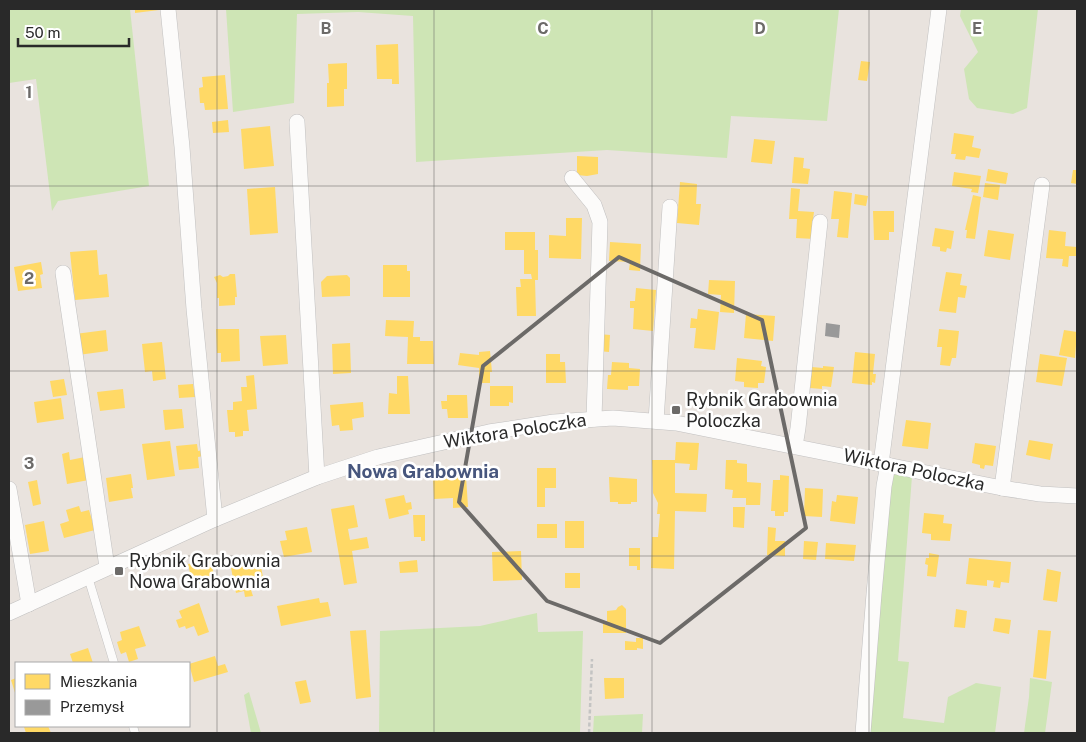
<svg xmlns="http://www.w3.org/2000/svg" width="1086" height="742" font-family="'Public Sans',sans-serif">
	<rect width="100%" height="100%" fill="#e9e3de"/>
	<g fill="#cee5b5">
		<path d="M9,9H130L149,186L58,201L52,211L36,79L9,83Z"/>
		<path d="M226,9H839L827,121L731,116L727,158L607,150L416,162L413,16L358,12L297,14L294,103L233,112Z"/>
		<path d="M961,9H1038L1027,108L1013,114L977,108L969,99L964,69L978,52L960,16Z"/>
		<path d="M891,474L912,476L898,661L909,662L903,718L944,723L948,697L976,683L1001,687L995,733H868Z"/>
		<path d="M537,613L538,632L583,631L580,733H379L380,631L480,626Z"/>
		<path d="M1030,678L1052,682L1045,733H1024L1029,697Z"/>
		<path d="M249,692L261,733H251L244,695Z"/>
		<path d="M643,714L642,733H593L594,716Z"/>
	</g>
	<g fill="#ffd966">
		<path d="M135,9H159V10L135,13Z"/>
		<path d="M398,44L399,84H392V79H377L376,45Z"/>
		<path d="M861,61L870,62L867,81L858,80Z"/>
		<path d="M347,63V89H344V106L327,107V83H329L328,64Z"/>
		<path d="M225,75L228,109L205,110L204,103H200L199,88L203,87L202,77Z"/>
		<path d="M228,120L229,132L213,133L212,122Z"/>
		<path d="M270,126L274,166L244,169L241,129Z"/>
		<path d="M954,133L974,136L972,147L981,149L979,158L966,156L965,160L955,159L956,154H951Z"/>
		<path d="M754,139L775,141L772,164L751,162Z"/>
		<path d="M577,156L598,157V174L587,176L577,175Z"/>
		<path d="M794,157L804,158L803,168L810,169L808,184L792,183Z"/>
		<path d="M988,169L1008,173L1006,184L986,181Z"/>
		<path d="M1073,170H1077V184L1071,183Z"/>
		<path d="M954,172L981,176L978,193L971,192L972,189L952,186Z"/>
		<path d="M680,182L697,184L696,204H701L699,225L677,223Z"/>
		<path d="M985,183L1000,185L998,200L983,197Z"/>
		<path d="M275,187L278,233L250,235L247,189Z"/>
		<path d="M791,188L800,189L798,211L814,212L813,219H815L814,239L796,238L797,219H789Z"/>
		<path d="M834,191L852,193L848,238L837,237L839,219H831Z"/>
		<path d="M855,194L868,196L866,206L854,204Z"/>
		<path d="M973,195L981,197L975,239L966,238L967,230H965Z"/>
		<path d="M873,211H894V232H889V240H874Z"/>
		<path d="M566,218H582L581,259L549,258V235L566,236Z"/>
		<path d="M935,228L954,231L951,249L947,248L946,252L940,251V247L932,246Z"/>
		<path d="M988,230L1014,234L1010,260L984,256Z"/>
		<path d="M1049,230L1066,232L1065,246L1077,247V256H1069L1068,267L1062,266L1063,259L1046,258Z"/>
		<path d="M505,232H535V250H538V280H535L536,316H517L516,287H521L520,279H532L531,274H524V250H505Z"/>
		<path d="M610,242L641,244L640,271L629,270L630,262L609,261Z"/>
		<path d="M97,250L99,275L107,274L109,297L75,300L70,252Z"/>
		<path d="M41,262L43,274L40,275L42,288L18,291L14,267Z"/>
		<path d="M383,265H407V271H410V297H383Z"/>
		<path d="M946,272L962,274L960,285L967,286L965,298L958,297L956,313L939,311Z"/>
		<path d="M230,274H235L237,297H235V305L219,306V298H217V283L214,277L220,275L223,277L228,276Z"/>
		<path d="M347,275L350,278V296L322,297L321,282L327,276Z"/>
		<path d="M709,280L735,281L734,313L720,312L721,295L708,294Z"/>
		<path d="M636,288L656,290L653,331L633,329L634,308H630V301H635Z"/>
		<path d="M698,309L719,312L715,350L694,348L696,328H690L691,318L697,319Z"/>
		<path d="M746,314L775,316L773,341L744,338Z"/>
		<path d="M386,320L414,321L413,337H420V341H433L434,364H407L408,337L385,336Z"/>
		<path d="M216,329H239L240,361L221,362V353H217Z"/>
		<path d="M939,329L959,331L956,358H952L950,366L940,365L942,347H937Z"/>
		<path d="M106,330L108,351L78,355L75,334Z"/>
		<path d="M1064,330L1077,332L1075,358L1059,355Z"/>
		<path d="M599,334L610,335L609,352L598,351Z"/>
		<path d="M286,335L288,364L263,366L260,336Z"/>
		<path d="M162,342L166,379L153,381L152,371L145,372L142,344Z"/>
		<path d="M350,343L351,373L333,374L332,344Z"/>
		<path d="M490,351L492,372H490V383H479V368L458,365L460,353L479,355V352Z"/>
		<path d="M855,352L875,354L873,374H876L875,383L872,382V385L852,383Z"/>
		<path d="M546,354H560V362H565L566,383H546Z"/>
		<path d="M1040,354L1067,358L1062,386L1036,382Z"/>
		<path d="M737,358L762,361L761,366L766,367L764,383H758V388L744,387V382L735,381Z"/>
		<path d="M612,362L629,363V368L640,369L639,386H628V390L607,389L608,375H611Z"/>
		<path d="M823,366L834,367L831,387L822,386V389L810,388L812,367L823,368Z"/>
		<path d="M254,375L257,409L247,410L249,431H243V436L235,437V432H229L227,410H233V402L242,401L241,387H247L246,376Z"/>
		<path d="M397,376H408L410,414H388L389,393L397,394Z"/>
		<path d="M64,379L67,395L53,397L50,381Z"/>
		<path d="M193,384L195,397L179,398L178,385Z"/>
		<path d="M490,386H513V403L509,402V406H490Z"/>
		<path d="M123,389L125,408L100,411L97,392Z"/>
		<path d="M447,395H467L468,418H448L447,409H442L441,401H447Z"/>
		<path d="M61,398L64,419L37,423L34,402Z"/>
		<path d="M363,402L364,417L352,419L353,430L340,431L339,425L332,426L330,405Z"/>
		<path d="M182,409L184,428L165,430L163,410Z"/>
		<path d="M906,420L931,423L928,449L902,446Z"/>
		<path d="M1029,440L1053,444L1050,460L1026,455Z"/>
		<path d="M170,441L175,476L147,480L142,444Z"/>
		<path d="M676,442L699,443L697,470H689L690,464L675,463V493L707,494L706,512L675,511L674,569L651,568L652,537H658L660,514H657L658,503L653,493L652,460H675Z"/>
		<path d="M975,443L996,446L993,466L985,465L984,469L980,468V465L972,463Z"/>
		<path d="M197,444L198,451L203,450V456L198,457L199,468L179,470L176,446Z"/>
		<path d="M69,452L70,460L85,457L89,480L67,484L62,454Z"/>
		<path d="M726,460H737V463L747,464V482L761,483L760,505H746V498H732L733,490L725,489Z"/>
		<path d="M537,468H556V488H545V507H537Z"/>
		<path d="M131,474L133,488H131L133,498L109,502L106,478Z"/>
		<path d="M780,475L789,476L788,512H784V516H775V511H771L773,480H780Z"/>
		<path d="M466,476L468,507L453,508V498L434,499L433,479Z"/>
		<path d="M609,477L637,479V502H631V504H618V502H610Z"/>
		<path d="M37,480L41,504L33,506L28,482Z"/>
		<path d="M805,488L823,489L822,517L804,516Z"/>
		<path d="M404,495L406,503L411,502L412,509L408,510L409,514L389,519L385,499Z"/>
		<path d="M837,495L858,497L855,524L830,521L832,501L836,502Z"/>
		<path d="M354,505L358,527L348,529L350,540L367,537L369,548L352,551L357,583L344,585L331,509Z"/>
		<path d="M79,506L81,512L89,510L95,530L64,538L60,524L69,521L66,510Z"/>
		<path d="M733,507H745L744,528L733,527Z"/>
		<path d="M924,513L944,515L943,523L952,524L950,541L931,540V534L922,533Z"/>
		<path d="M413,515H425V541H421V537H414Z"/>
		<path d="M44,521L49,551L30,554L25,525Z"/>
		<rect x="565" y="521" width="19" height="27"/>
		<rect x="537" y="524" width="20" height="14"/>
		<path d="M307,527L312,552L284,557L280,541L287,540L285,531Z"/>
		<path d="M768,527L776,528L775,541H785V556L767,555Z"/>
		<path d="M804,541L818,542L816,560L803,559Z"/>
		<path d="M826,543L856,545L854,561L825,559Z"/>
		<path d="M629,548H640V570H637V566H629Z"/>
		<path d="M521,551L522,580L493,581L492,552Z"/>
		<path d="M929,553L939,555L936,577L927,576L928,565L925,564L926,558H929Z"/>
		<path d="M969,558L1011,562L1009,583L1001,582L1000,588L993,587L994,581L987,580V586L966,584Z"/>
		<path d="M211,560L215,582L193,586L188,564Z"/>
		<path d="M417,560L418,572L400,573L399,562Z"/>
		<path d="M260,562L265,587L251,590L253,596L245,597L244,591L236,593L231,568Z"/>
		<path d="M1047,569L1061,572L1057,602L1043,600Z"/>
		<rect x="565" y="573" width="15" height="15"/>
		<path d="M319,598L320,603L328,602L331,616L281,626L277,606Z"/>
		<path d="M199,603L209,632L198,636L194,626L186,629L185,626L179,628L176,620L182,618L179,611Z"/>
		<path d="M622,605L626,609V633H603V621H607V611L616,610L618,607Z"/>
		<path d="M956,609L967,611L965,628L954,627Z"/>
		<path d="M995,618L1011,620L1009,634L993,631Z"/>
		<path d="M139,626L146,646L135,649L138,659L129,662L126,652L121,654L119,649L117,642L122,640L120,632Z"/>
		<path d="M366,630L371,697L356,699L350,631Z"/>
		<path d="M1038,630L1051,631L1046,679L1033,677Z"/>
		<path d="M636,638H643V649L637,648V650H625V641L636,642Z"/>
		<path d="M88,648L93,663H73L70,654Z"/>
		<path d="M215,656L218,666L225,664L228,672L194,682L189,664Z"/>
		<path d="M16,678V696L11,680Z"/>
		<path d="M604,678H624V698L605,699Z"/>
		<path d="M306,680L311,702L300,704L295,682Z"/>
		<path d="M28,726H48L51,733H26L24,727Z"/>
	</g>
	<path fill="#999" d="M826,323L840,325L839,338L825,336Z"/>
	<g fill="none" stroke-linecap="round" stroke-linejoin="round">
		<defs>
			<g id="service">
				<path d="M88,577L114,663"/>
				<path d="M133,726L135,733"/>
			</g>
			<g id="minor">
				<path d="M168,9L182,147L194,309L215,519"/>
				<path d="M297,122L317,477"/>
				<path d="M572,178L594,205L600,222L594,419"/>
				<path d="M63,273L107,567"/>
				<path d="M656,421L670,207"/>
				<path d="M795,446L798,428L820,222"/>
				<path d="M881,464L939,9"/>
				<path d="M1002,488L1042,185"/>
				<path d="M9,489L29,604"/>
				<path d="M9,613L215,519L317,477L378,457L426,446L489,432L554,422L613,418L676,423L1002,488L1040,494L1077,496"/>
				<path d="M863,733L874,594L884,486L888,465"/>
			</g>
		</defs>
		<use href="#service" stroke="#c1c0c0" stroke-width="9"/>
		<use href="#minor" stroke="#c1c0c0" stroke-width="16"/>
		<path stroke="#c4c4c3" stroke-width="2.5" stroke-dasharray="4 2.5" stroke-linecap="butt" d="M589,733L592,659"/>
		<use href="#service" stroke="#fcfbfa" stroke-width="8"/>
		<use href="#minor" stroke="#fcfbfa" stroke-width="15"/>
	</g>
	<path fill="none" stroke="#6c6a68" stroke-width="4" stroke-linejoin="round" d="M619,257L762,320L806,528L660,643L547,601L459,502L483,366Z"/>
	<path fill="none" stroke="#6c6a68" stroke-width="1" stroke-opacity="0.55" d="M217,9V733M434,9V733M652,9V733M869,9V733M9,186H1077M9,371H1077M9,556H1077"/>
	<g fill="#6c6a68" stroke="#fff" stroke-width="2">
		<rect x="671" y="405" width="10" height="10" rx="2.5"/>
		<rect x="114" y="566" width="10" height="10" rx="2.5"/>
	</g>
	<g text-anchor="middle" stroke-width="5" stroke-linejoin="round" paint-order="stroke">
		<g font-size="18" fill="#292929" stroke="#fff" text-anchor="start">
			<text x="686" y="406">Rybnik Grabownia<tspan x="686" dy="21">Poloczka</tspan></text>
			<text x="129" y="567">Rybnik Grabownia<tspan x="129" dy="21">Nowa Grabownia</tspan></text>
		</g>
		<g font-size="18" fill="#292929" stroke="#fff">
			<text transform="translate(515 431) rotate(-9)" y="6">Wiktora Poloczka</text>
			<text transform="translate(914 470) rotate(12)" y="6">Wiktora Poloczka</text>
		</g>
		<g font-size="19" font-weight="bold" fill="#47567d" stroke="#fff">
			<text x="423" y="478">Nowa Grabownia</text>
		</g>
	</g>
	<g font-size="16" text-anchor="middle" font-weight="bold" fill="#6c6a68" stroke="#fff" stroke-width="5" stroke-linejoin="round" paint-order="stroke">
		<text x="326" y="34">B</text>
		<text x="543" y="34">C</text>
		<text x="760" y="34">D</text>
		<text x="977" y="34">E</text>
		<text x="29" y="98">1</text>
		<text x="29" y="284">2</text>
		<text x="29" y="469">3</text>
	</g>
	<rect width="1086" height="742" fill="none" stroke="#292929" stroke-width="20"/>
	<rect x="15" y="662" width="175" height="65" fill="#ffffff" stroke="#a9a9a9"/>
	<rect x="25" y="674" width="25" height="15" fill="#ffd966" stroke="#a9a9a9"/>
	<text x="60" y="687" font-size="15" fill="#292929">Mieszkania</text>
	<rect x="25" y="700" width="25" height="15" fill="#999999" stroke="#a9a9a9"/>
	<text x="60" y="712" font-size="15" fill="#292929">Przemysł</text>
	<path d="M18 38v8h111v-8" fill="none" stroke="#292929" stroke-width="2.5"/>
	<text x="25" y="38" font-size="15" fill="#292929" stroke="#ffffff" stroke-width="4" paint-order="stroke">50 m</text>
</svg>
